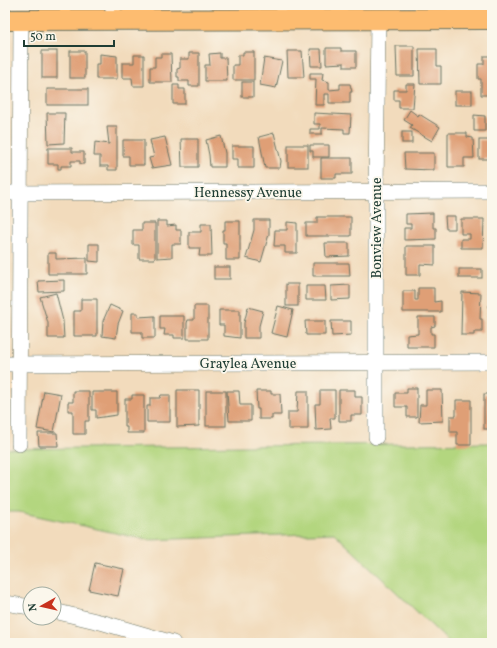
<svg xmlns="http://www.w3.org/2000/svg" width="497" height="648" font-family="Vollkorn,serif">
	<rect width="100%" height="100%" fill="#fbf7ec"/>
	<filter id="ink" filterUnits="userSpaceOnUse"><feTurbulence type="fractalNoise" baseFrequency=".025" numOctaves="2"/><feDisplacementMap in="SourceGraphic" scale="8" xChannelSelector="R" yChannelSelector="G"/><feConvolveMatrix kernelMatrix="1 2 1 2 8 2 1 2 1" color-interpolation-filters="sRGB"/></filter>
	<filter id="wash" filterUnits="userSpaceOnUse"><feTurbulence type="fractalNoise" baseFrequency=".012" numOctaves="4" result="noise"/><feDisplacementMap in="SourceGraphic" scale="16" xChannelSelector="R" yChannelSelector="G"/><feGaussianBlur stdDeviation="0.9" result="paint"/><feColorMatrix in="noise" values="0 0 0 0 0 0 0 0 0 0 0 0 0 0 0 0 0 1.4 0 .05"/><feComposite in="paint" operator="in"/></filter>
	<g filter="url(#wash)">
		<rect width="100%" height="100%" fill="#f2dbbc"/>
		<path fill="#b3d67f" stroke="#698a5a" d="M492,443V643H450L334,533L148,540L19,512H5V449Z"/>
		<g id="blocks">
			<g fill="#df9f76">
				<path d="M396,46H414V76H397Z"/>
				<path d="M326,48H341V51H356V67H344V63L326,64Z"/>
				<path d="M310,49H321L322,66H311Z"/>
				<path d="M419,49H437V66H441V84H420Z"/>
				<rect x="42" y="51" width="15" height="27"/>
				<rect x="70" y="51" width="15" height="27"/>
				<path d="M287,51H302L304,77H288Z"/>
				<path d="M243,52H254V80H233V65H238V55H243Z"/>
				<path d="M189,53H199V86H189V81H179V77H177V69L180,68V59H189Z"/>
				<path d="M220,53V58H226L227,81H205V65H210L209,54Z"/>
				<path d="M100,54L117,56V79H96V64H100Z"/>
				<path d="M161,54H171L172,82H150V67H155V57H161Z"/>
				<path d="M134,55H144V86H133L132,78H122V63H134Z"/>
				<path d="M484,56H492V95H481V79H478V64H484Z"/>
				<path d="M264,58L282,61L276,88L260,85Z"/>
				<path d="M310,73H323L322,80L329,82V90L340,89V84H350L352,92H350V103H329V94H324V105H315L316,79H310Z"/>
				<rect x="242" y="82" width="11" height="15"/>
				<path d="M406,84H415L413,108H399V100H394V90H406Z"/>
				<path d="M173,85H179V89H185V104H173Z"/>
				<rect x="47" y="89" width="41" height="16"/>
				<rect x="455" y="91" width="17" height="14"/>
				<path d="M410,110L418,116L419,114L440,127L432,141L410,128L412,125L404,120Z"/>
				<path d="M47,113H65L64,143L48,144Z"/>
				<path d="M314,113L351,115L350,133H344V129L322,128V134H310V129H320V124H314Z"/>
				<path d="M474,115L485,116V131H474Z"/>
				<path d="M107,127H117V170H108V166H100V156H94L95,142L109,144Z"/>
				<rect x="402" y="132" width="10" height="11"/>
				<path d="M274,133L281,161L280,168H265L259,137Z"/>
				<path d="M448,133H467V137L473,138L474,158H464V167H448Z"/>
				<path d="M221,136L225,153V167H210L209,155L206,140Z"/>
				<path d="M165,137L172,165L152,168L149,158L154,157L150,140Z"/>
				<path d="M181,139H198V167H182Z"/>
				<path d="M123,140H144V165H129V156H123Z"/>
				<rect x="479" y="140" width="13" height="19"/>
				<rect x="288" y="145" width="20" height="22"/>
				<path d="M310,145H329V157H313V151H310Z"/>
				<path d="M232,146H254V168H238V159H232Z"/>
				<path d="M48,148H72V152H84V164H80V161H71V166H61V169H58V164H48Z"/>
				<path d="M404,153H434V170L405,169Z"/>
				<path d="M321,158H352V174H336V178H321Z"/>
				<path d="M433,213V228H436V239L404,240V228H411V224H406V214Z"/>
				<path d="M445,216H455V229H446Z"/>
				<path d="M317,217H351V236H306V223H317Z"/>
				<path d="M461,219H484L483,248H461V239H470V234H461Z"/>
				<path d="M254,220H269V234L261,262L246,258L254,230Z"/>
				<path d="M157,221H167V226L176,225V230H181V244H172V257L157,258Z"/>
				<path d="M225,221H240V260H226V243H223V230H225Z"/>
				<path d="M287,222L297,223V253H285V246H274L275,230H287Z"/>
				<path d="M142,223H155V259H139V245H133V230H142Z"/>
				<path d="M201,224H211L212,256H199L200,248H189V232H201Z"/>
				<path d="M325,243H349V256L326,257Z"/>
				<path d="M89,244H99V262L89,261Z"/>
				<path d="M406,246H435V265L420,264V275H406Z"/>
				<path d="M48,253H56V259L87,258V274H48Z"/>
				<path d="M313,263H349L350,276H313Z"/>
				<rect x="214" y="267" width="16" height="12"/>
				<rect x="459" y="269" width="23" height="9"/>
				<path d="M64,280V291L39,292L38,281Z"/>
				<rect x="286" y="284" width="12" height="22"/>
				<path d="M350,285V299L331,300V286Z"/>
				<path d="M306,286H325L326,300H306Z"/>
				<path d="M418,288H434V302L441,301V312H403V291H415V300H418Z"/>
				<path d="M462,292L481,293L480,319H482V332H474V335H461Z"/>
				<path d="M56,293L63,321L64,338H48V323L40,297Z"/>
				<path d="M81,299H97V336H74V311H81Z"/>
				<path d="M110,305L123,311L118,324L116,338L102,336L103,321Z"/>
				<path d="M194,306H208V339H187V323L188,320H194Z"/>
				<path d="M278,306L293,310L287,337L271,333Z"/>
				<path d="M488,306H492V322H491Z"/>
				<path d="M248,307L263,311L259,326V338H244V323Z"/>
				<path d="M219,310H240V338L224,336V325H219Z"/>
				<path d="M132,313H138V317L155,316V338H142V332H132Z"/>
				<path d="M160,316H184V338H174V335H164L165,329H160Z"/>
				<path d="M418,317H435V326L431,327V334H434V347H407V335L418,334Z"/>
				<path d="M305,321H325V335H306Z"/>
				<path d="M331,321H351V335L332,336Z"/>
				<path d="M407,388H417V417H407V407H395V393H407Z"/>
				<path d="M177,390H199V426L177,427Z"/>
				<path d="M320,390H335V418H330L331,429L316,430L315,404H320Z"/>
				<path d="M339,390H355V397H362V415H351V421H339Z"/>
				<path d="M426,390H442L443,421L419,422L420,405H426Z"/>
				<path d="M44,391L61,394L54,432L37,429Z"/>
				<path d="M73,391H89V421H85V434H73V411H68V402H73Z"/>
				<rect x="206" y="391" width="20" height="35"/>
				<path d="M227,391H239L240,405H251V421H229Z"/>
				<path d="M256,391H271V394H280L281,415H272V419H259V409H257Z"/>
				<path d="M298,391H308V429H288V412H297Z"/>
				<path d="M92,392H117V415L96,418V410H92Z"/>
				<rect x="484" y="394" width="8" height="35"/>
				<path d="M132,395H144V433H127V427H125V399H132Z"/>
				<path d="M161,395H170V422H147V406H150V398H160Z"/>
				<path d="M456,400H471V445H457V432H450V416H456Z"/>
				<path d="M38,433H57L58,446H39Z"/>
				<path d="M95,563L124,569L118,596L89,590Z"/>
			</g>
		</g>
	</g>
	<g filter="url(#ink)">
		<use href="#blocks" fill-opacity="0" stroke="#697464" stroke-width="1"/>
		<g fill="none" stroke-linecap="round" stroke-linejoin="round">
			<defs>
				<g id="minor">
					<path d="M455,19V5"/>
					<path d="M113,20V5"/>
					<path d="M284,20V5"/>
					<path d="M5,193L492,191"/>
					<path d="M5,364L492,362"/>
					<path d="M376,437V191L378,19"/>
					<path d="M19,444L21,20"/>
					<path d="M5,603L30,607"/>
					<path d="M54,611L104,623L173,643"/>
				</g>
				<path id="major" d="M5,20L492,19"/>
			</defs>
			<use href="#minor" stroke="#697464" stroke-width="16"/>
			<use href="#major" stroke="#697464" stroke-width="22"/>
			<use href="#minor" stroke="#fff" stroke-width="15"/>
			<use href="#major" stroke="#fdbc70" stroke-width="20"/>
		</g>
	</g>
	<g text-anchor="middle" stroke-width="3.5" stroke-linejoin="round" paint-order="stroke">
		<g font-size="14" fill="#1f3d34" stroke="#fbf7ec">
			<text x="248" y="197">Hennessy Avenue</text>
			<text transform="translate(376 228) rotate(-90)" y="5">Bonview Avenue</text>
			<text x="248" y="368">Graylea Avenue</text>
		</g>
	</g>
	<rect width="497" height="648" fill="none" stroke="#fbf7ec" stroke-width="20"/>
	<g transform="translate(42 606) rotate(262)"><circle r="19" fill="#fbf7ec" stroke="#a3ada2"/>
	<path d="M0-3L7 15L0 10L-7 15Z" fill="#c8321e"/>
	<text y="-6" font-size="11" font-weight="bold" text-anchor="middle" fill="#1f3d34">N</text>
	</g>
	<path d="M24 40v6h90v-6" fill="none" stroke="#1f3d34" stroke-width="2"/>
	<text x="30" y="40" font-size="12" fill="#1f3d34" stroke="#fbf7ec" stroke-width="3" paint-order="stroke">50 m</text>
</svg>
